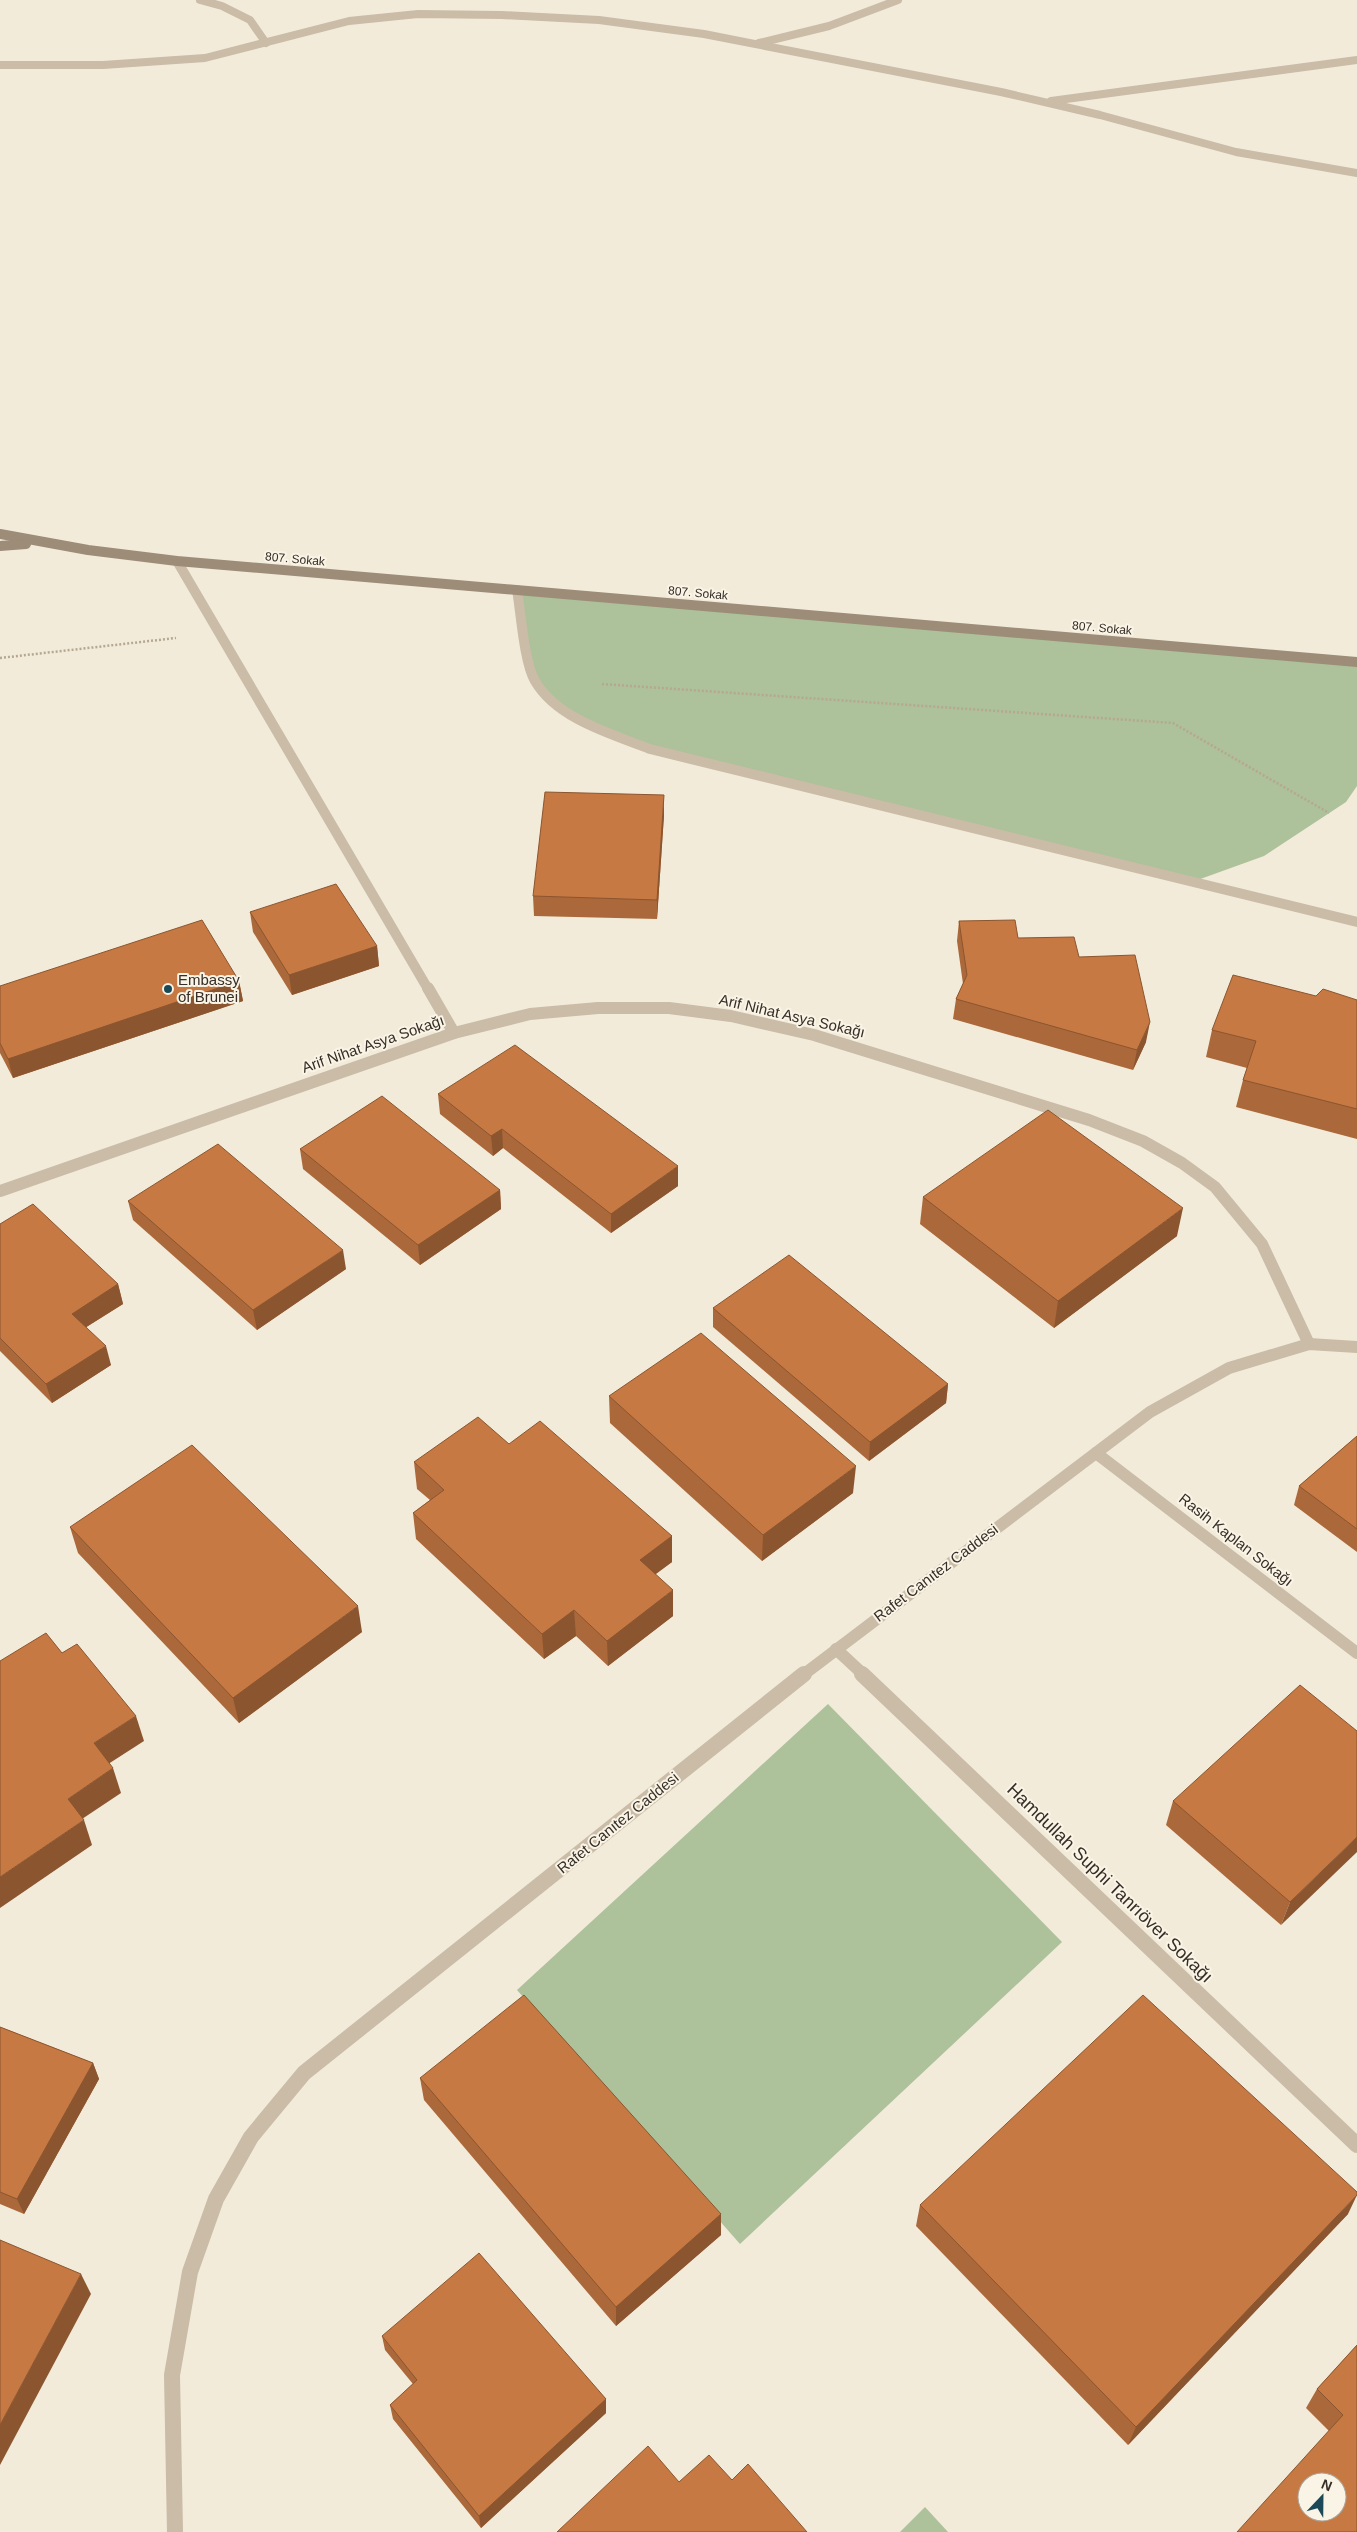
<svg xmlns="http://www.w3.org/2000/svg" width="1357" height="2532" font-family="Arial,sans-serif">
	<rect width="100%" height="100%" fill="#f2ebda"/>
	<g fill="#adc19a">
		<path d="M517,590L1357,662V786L1346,802L1264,856L1192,882L650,749C610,733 560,718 535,681C529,671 520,606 517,590Z"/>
		<path d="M828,1704L1062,1942L740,2244L517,1990Z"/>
		<path d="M925,2507L948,2532H900Z"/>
	</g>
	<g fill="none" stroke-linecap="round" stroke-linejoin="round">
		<g stroke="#b6a790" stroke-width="2.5" stroke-dasharray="2 2" stroke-linecap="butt">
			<path d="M0,658L176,638"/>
			<path d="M602,684L1173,723L1329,813"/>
		</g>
		<g stroke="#cabca6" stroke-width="8">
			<path d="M200,0L222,6L250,20L266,43"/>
			<path d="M759,43L829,26L898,0"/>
			<path d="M0,65H103L205,58L349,21L418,14L502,15L599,20L704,34L1001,92L1100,115L1236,152L1357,173"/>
			<path d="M1051,101L1357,60"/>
		</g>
		<g stroke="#cabca6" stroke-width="10">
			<path d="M177,561L428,989"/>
			<path d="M517,590C521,613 524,662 535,681C557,719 612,734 650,749L1357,922"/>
		</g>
		<g stroke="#cabca6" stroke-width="12">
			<path d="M428,988L454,1033"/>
			<path d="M0,1191L454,1033L530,1014L598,1008H669L731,1016L814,1035L1089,1120L1143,1141L1182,1163L1215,1187L1262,1244L1309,1344"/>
			<path d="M1096,1453L1357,1653"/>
			<path d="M836,1649L864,1675"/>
		</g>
		<path stroke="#cabca6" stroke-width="16" d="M862,1674L1357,2145"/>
		<path stroke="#cabca6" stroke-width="12" d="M803,1675L1150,1412L1229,1368L1309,1344L1357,1347"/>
		<path stroke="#cabca6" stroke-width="16" d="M175,2532L172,2375L190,2272L216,2199L251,2137L304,2073L804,1674"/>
		<g stroke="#9d8c77" stroke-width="10">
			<path d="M0,534L88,550L177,561L1357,662"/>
			<path d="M0,546L26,544"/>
		</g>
	</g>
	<g fill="#ab683a">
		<path d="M664,815L657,919L534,916L533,896Z"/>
		<path d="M250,912L377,946L379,966L292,995L253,932Z"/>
		<path d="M959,921L1018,938L1079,957L1146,1042L1133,1070L953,1019L956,999L963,984L957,941Z"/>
		<path d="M239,981L243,1001L13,1078L0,1053V986Z"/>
		<path d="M1316,996L1357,1000V1139L1236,1107L1243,1080L1247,1068L1206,1057L1212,1030Z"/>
		<path d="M438,1094L678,1186L611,1233L503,1148L493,1156L440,1114Z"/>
		<path d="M300,1149L500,1190L501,1209L420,1265L303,1169Z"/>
		<path d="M923,1197L1177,1236L1054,1328L920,1224Z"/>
		<path d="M128,1201L346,1269L257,1330L133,1220Z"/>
		<path d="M0,1224L118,1284L123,1304L86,1327L111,1365L52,1403L0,1351Z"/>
		<path d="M713,1308L948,1384L946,1403L869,1461L713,1327Z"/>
		<path d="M609,1396L853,1493L762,1561L610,1423Z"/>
		<path d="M1357,1436V1552L1294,1505L1299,1486Z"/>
		<path d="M509,1444L672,1536V1562L655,1574L673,1616L608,1666L576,1636L544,1659L416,1539L413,1513L430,1500L417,1489L414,1462Z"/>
		<path d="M70,1527L362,1632L239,1723L78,1553Z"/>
		<path d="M1357,1731L1281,1925L1166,1825L1173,1801Z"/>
		<path d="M0,2027L93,2063L99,2079L24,2214L0,2204Z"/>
		<path d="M420,2078L721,2214V2235L616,2326L424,2100Z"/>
		<path d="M920,2205L1348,2214L1128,2445L916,2226Z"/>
		<path d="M382,2336L606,2399V2413L481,2528L393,2419L390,2405L413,2384L385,2350Z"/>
		<path d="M1357,2345V2532L1329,2431L1306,2408L1317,2389Z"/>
	</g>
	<g fill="#8b552f">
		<path d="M664,795V815L657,919V900Z"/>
		<path d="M377,946L379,966L292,995L289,975Z"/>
		<path d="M239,981L243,1001L13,1078L8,1059Z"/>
		<path d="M1150,1022L1146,1042L1133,1070L1137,1050Z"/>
		<path d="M502,1129L503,1148L493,1156L491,1136Z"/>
		<path d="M678,1166V1186L611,1233V1214Z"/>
		<path d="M500,1190L501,1209L420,1265L418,1245Z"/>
		<path d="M1183,1208L1177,1236L1054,1328L1058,1301Z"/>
		<path d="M343,1250L346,1269L257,1330L253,1310Z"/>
		<path d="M118,1284L123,1304L77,1333L72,1314Z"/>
		<path d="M106,1346L111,1365L52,1403L46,1384Z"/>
		<path d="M948,1384L946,1403L869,1461L870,1442Z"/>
		<path d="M856,1466L853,1493L762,1561L763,1535Z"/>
		<path d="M672,1536V1562L640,1586V1560Z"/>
		<path d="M673,1590V1616L608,1666L607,1641Z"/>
		<path d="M358,1606L362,1632L239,1723L233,1698Z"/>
		<path d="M574,1610L576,1636L544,1659L542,1634Z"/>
		<path d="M136,1716L144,1741L102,1768L94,1743Z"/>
		<path d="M113,1768L121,1793L76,1823L68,1799Z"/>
		<path d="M84,1820L92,1845L0,1908V1877Z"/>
		<path d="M1357,1837V1852L1281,1925L1290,1902Z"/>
		<path d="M93,2063L99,2079L24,2214L17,2199Z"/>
		<path d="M1357,2195L1348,2214L1128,2445L1136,2427Z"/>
		<path d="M721,2214V2235L616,2326V2307Z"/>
		<path d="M81,2274L91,2294L0,2465V2425Z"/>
		<path d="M606,2399V2413L481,2528L479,2516Z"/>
	</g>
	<g fill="#c77943" stroke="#8b552f" fill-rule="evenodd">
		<path d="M545,792L664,795L657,900L533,896Z"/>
		<path d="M336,884L377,946L289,975L250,912Z"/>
		<path d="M202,920L239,981L8,1059L0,1043V986Z"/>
		<path d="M1015,920L1018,938L1074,937L1079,957L1135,955L1150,1022L1137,1050L956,999L967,975L959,921Z"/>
		<path d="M1233,975L1316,996L1323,989L1357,1000V1109L1243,1080L1256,1041L1212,1030Z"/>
		<path d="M515,1045L678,1166L611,1214L502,1129L491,1136L438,1094Z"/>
		<path d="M382,1096L500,1190L418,1245L300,1149Z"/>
		<path d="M1048,1110L1183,1208L1058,1301L923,1197Z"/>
		<path d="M218,1144L343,1250L253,1310L128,1201Z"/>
		<path d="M33,1204L118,1284L72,1314L106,1346L46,1384L0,1338V1224Z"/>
		<path d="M789,1255L948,1384L870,1442L713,1308Z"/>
		<path d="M701,1333L856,1466L763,1535L609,1396Z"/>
		<path d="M478,1417L509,1444L540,1421L672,1536L640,1560L673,1590L607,1641L574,1610L542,1634L413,1513L444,1490L414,1462Z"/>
		<path d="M1357,1436V1529L1299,1486Z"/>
		<path d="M192,1445L358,1606L233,1698L70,1527Z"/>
		<path d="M46,1633L62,1653L77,1644L136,1716L94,1743L113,1768L68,1799L84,1820L0,1877V1661Z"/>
		<path d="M1300,1685L1357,1731V1837L1290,1902L1173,1801Z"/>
		<path d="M524,1995L721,2214L616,2307L420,2078Z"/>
		<path d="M1143,1995L1357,2192V2195L1136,2427L920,2205Z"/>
		<path d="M0,2027L93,2063L17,2199L0,2192Z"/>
		<path d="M0,2240L81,2274L0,2425Z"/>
		<path d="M479,2253L606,2399L479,2516L390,2405L417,2380L382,2336Z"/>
		<path d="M1357,2345V2532H1237L1343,2415L1317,2389ZM1307,2482H1337V2512H1307Z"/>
		<path d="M648,2446L679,2482L709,2455L732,2480L748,2464L807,2532H557Z"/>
	</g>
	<circle fill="#1c4957" stroke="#f9f4e6" stroke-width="2" cx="168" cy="989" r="5"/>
	<g text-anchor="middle" stroke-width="4" stroke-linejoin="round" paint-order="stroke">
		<g font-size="12" fill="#362e27" stroke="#f9f4e6">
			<text transform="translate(295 559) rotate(5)" y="4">807. Sokak</text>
			<text transform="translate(698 593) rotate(5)" y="4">807. Sokak</text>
			<text transform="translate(1102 628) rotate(5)" y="4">807. Sokak</text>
		</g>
		<g font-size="15" fill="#362e27" stroke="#f9f4e6" text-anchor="start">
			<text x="178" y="985">Embassy<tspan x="178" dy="17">of Brunei</tspan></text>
		</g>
		<g font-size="15" fill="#362e27" stroke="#f9f4e6">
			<text transform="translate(792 1016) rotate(13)" y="5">Arif Nihat Asya Sokağı</text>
			<text transform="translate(373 1044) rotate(-19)" y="5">Arif Nihat Asya Sokağı</text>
			<text transform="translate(1236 1540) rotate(38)" y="5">Rasih Kaplan Sokağı</text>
			<text transform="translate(936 1573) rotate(-37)" y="5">Rafet Canıtez Caddesi</text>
			<text transform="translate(618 1823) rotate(-39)" y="5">Rafet Canıtez Caddesi</text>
		</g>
		<g font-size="18" fill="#362e27" stroke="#f9f4e6">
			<text transform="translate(1110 1883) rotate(44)" y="6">Hamdullah Suphi Tanrıöver Sokağı</text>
		</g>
	</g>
	<g transform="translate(1322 2497) rotate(22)"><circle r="24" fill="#f9f4e6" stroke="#aba59a"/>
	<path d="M0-4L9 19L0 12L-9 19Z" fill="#1c4957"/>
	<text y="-8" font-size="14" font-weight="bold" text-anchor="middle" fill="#362e27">N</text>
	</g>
</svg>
